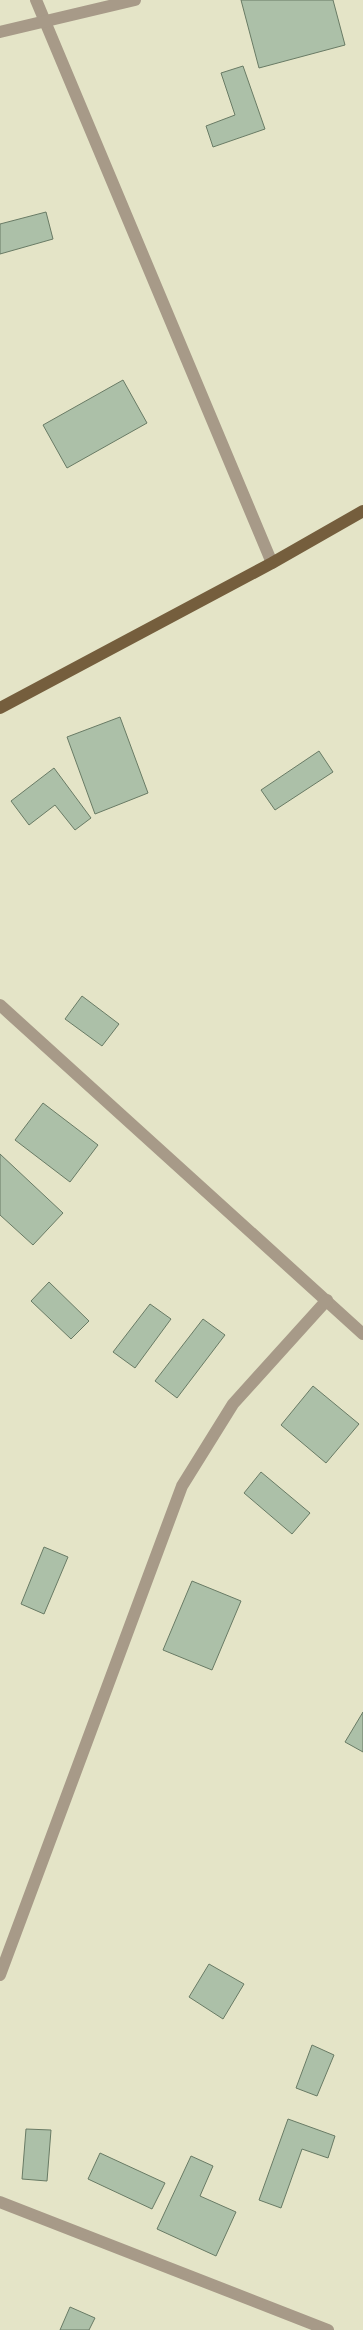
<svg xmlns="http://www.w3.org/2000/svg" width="363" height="2330" font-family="'Varela Round',sans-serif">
	<rect width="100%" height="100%" fill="#e4e4c7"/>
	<g fill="#acc0a8" stroke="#697b65">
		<path d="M241,0H333L345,45L259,68Z"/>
		<path d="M243,66L265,129L213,147L206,126L235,115L221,73Z"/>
		<path d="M46,212L53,239L0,254V224Z"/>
		<path d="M123,380L147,423L67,468L43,425Z"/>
		<path d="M120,717L148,793L95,814L67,737Z"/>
		<path d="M319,751L333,772L275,810L261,790Z"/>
		<path d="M54,768L91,818L75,830L55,805L29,825L11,801Z"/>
		<path d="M82,996L119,1024L102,1046L65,1019Z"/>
		<path d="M43,1103L98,1145L70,1182L15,1140Z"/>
		<path d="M0,1154L63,1213L33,1245L0,1215Z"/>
		<path d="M49,1282L89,1321L71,1339L31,1301Z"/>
		<path d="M150,1304L171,1319L135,1368L113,1352Z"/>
		<path d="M203,1319L225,1335L177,1398L155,1381Z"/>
		<path d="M313,1386L359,1424L326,1463L281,1425Z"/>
		<path d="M261,1472L310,1513L292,1534L244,1493Z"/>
		<path d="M44,1547L68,1557L44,1614L21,1604Z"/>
		<path d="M192,1581L241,1601L212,1670L163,1650Z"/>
		<path d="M363,1712V1752L345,1742Z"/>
		<path d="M209,1964L244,1984L223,2019L189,1997Z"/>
		<path d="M312,2045L334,2055L317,2096L296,2088Z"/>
		<path d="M288,2119L335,2136L328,2158L302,2149L281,2208L259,2200Z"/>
		<path d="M26,2129L51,2130L47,2181L22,2179Z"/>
		<path d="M100,2153L165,2183L152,2209L88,2179Z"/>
		<path d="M191,2156L213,2166L200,2196L236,2212L216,2256L157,2229Z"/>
		<path d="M70,2307L95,2318L89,2330H60Z"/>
	</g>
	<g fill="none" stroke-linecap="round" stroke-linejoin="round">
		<g stroke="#a79a88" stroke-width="12">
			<path d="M36,0L272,563"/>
			<path d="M0,32L135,0"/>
			<path d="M0,1005L363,1334"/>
			<path d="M0,1975L182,1486L233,1404L327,1300"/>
			<path d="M0,2202L328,2330"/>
		</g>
		<path stroke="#755e3d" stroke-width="12" d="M0,708L272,563L363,511"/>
	</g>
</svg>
